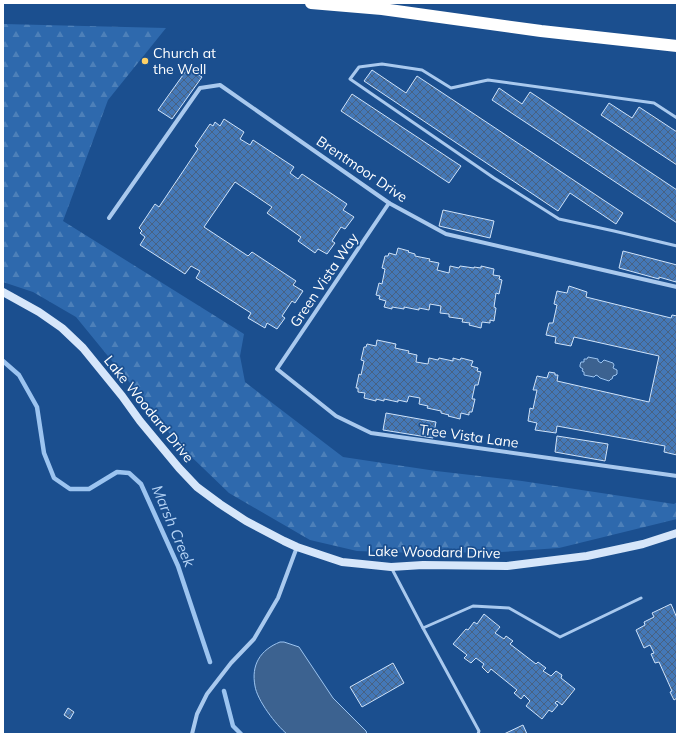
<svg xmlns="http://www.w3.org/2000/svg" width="680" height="737" font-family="Mulish,sans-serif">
	<defs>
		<pattern id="forest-firs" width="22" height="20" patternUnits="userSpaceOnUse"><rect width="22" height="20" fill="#2e69ad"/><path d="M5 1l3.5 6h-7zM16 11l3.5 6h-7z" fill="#4d80b9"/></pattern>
		<pattern id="building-cross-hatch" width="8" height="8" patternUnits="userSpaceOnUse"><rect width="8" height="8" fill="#4478b7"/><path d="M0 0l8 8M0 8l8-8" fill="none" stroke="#486282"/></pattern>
	</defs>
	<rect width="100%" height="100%" fill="#1b4f8f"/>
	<path fill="url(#forest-firs)" d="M3,24L166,28L108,100L63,221L244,334L240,356L245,382L343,457L436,471L522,481L674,504L677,502V519L559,548L501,552L419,553L357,551L310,540L229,493L176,442L139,394L76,317L33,292L3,282Z"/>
	<g fill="#3c6290" stroke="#9cc4f0">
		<path d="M588,357L598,359V361L601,363L604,360L613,363L614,365L613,368L617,370V374L616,375L613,376L612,379H611L609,381L600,378L598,376L596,375L594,377L584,375V372L582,371L583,369L580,367V365L581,362H584V359H587Z"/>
		<path d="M280,642H284L299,647L333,698L366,731L367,734H287C276,725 257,700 255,686C251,665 260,650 280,642Z"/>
	</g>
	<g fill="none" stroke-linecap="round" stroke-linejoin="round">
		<g stroke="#9cc4f0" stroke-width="4.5">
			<path d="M3,361L19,375L37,407L44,453L54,478L70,489H89L117,472L129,473L141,484L178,566L210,662"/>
			<path d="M224,691L233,726L241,734"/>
		</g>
	</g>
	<g fill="url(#building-cross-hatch)" stroke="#cfe3fa">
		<path d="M188,68L202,77L172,119L158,110Z"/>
		<path d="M372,70L406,93L417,76L623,213L616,224L570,193L558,211L364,81Z"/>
		<path d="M499,88L522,104L530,92L677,190V223L492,100Z"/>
		<path d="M352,94L461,166L449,183L341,111Z"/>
		<path d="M609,103L632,118L639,107L677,132V165L601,115Z"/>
		<path d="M224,119L244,132L240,139L250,145L253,140L294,167L290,173L298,179L302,174L347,204L343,210L354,217L345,229L341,227L332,241L335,243L327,254L318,249L315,253L298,241L301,237L267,213L272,207L235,182L204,227L248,256L252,252L296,281L293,285L303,291L295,303L292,301L282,316L285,318L277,329L267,323L265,328L248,318L251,313L196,278L200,271L191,266L185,274L140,245L145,237L140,233L142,231L139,228L155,204L159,207L198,149L195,146L210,124L213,126L215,122L220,126Z"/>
		<path d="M443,210L494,221L490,238L439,226Z"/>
		<path d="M398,248L409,251L408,252L415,254V256L430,259L429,261L439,263L437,270L449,273L450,266L459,268L460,266L474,268V267L481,268V266L494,269L493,275L500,276L499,279L502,280L499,294L496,293L494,307L496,308L494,321L490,320V323L482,322L481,328L469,325L470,323L462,322L463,319L449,317V314L440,313L441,306L430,304L429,310L419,308V310L404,307V309L392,307V309L384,307L386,301L379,299L380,296L376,295L379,283L382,284L385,269L382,268L385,256H388L389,253L396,255Z"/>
		<path d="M623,251L677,265V277L676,282L659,277V279L619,268Z"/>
		<path d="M569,286L587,292L586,297L671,318L672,315L677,316V455L664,452L665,446L557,426L556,433L535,430L537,423L528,421L530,408L533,409L537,390H533L537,376L547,378L549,372L555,373V375H558L557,381L649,402L659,356L574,337L571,346L555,343L556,337L546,335L549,323H553L557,305L554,304L557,291L567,293Z"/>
		<path d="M377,340L396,344L395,348L409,351L408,353L417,355L416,362L428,364L429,358L438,360L439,358L453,361V358L460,360L461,358L473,361L471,366L478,368L477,371L481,372L478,385H475L472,399H475L472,412H469V415L461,413L460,419L448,416L449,415L441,413V411L427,408L428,406L419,404L420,398L409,396L407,402L398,400V402L384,399V401L376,399V401L364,398L365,393L358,392V388H356L359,374L361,375L364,361L361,360L364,347H366L367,344L376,346Z"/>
		<path d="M386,413L436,422L433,438L383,430Z"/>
		<path d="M557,436L608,444L605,461L555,452Z"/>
		<path d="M671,604L677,618V698L674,700L670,692L672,691L659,662L655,663L651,654L654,653L650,645L644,648L636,630L645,625L644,622L654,617L652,613Z"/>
		<path d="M484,614L500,627L495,633L504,639L506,636L513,641L510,644L536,664L538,662L546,668L543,671L551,676L556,671L562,675L561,678L575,689L562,705L557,701L555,703L558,705L552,712L549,710L542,719L526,706L530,701L524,695L521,699L514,693L517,690L491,669L488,673L482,667L484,664L476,658L471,663L464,658L467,655L453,644L466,629L468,630L474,622L477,624Z"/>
		<path d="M393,663L404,683L362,707L350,687Z"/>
		<path d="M68,708L74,712L70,719L64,715Z"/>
		<path d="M523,725L527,734H504Z"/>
	</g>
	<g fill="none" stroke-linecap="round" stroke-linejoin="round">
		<g stroke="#a9c9ee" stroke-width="3">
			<path d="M677,118L654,103L488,80L451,88L422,70L382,64L359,67L350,79L494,178L559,219L614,231L677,246"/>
			<path d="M392,569L423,628L479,731L478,734"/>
			<path d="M423,628L473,606L509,608L560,637L641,598"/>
		</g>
		<g stroke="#a9c9ee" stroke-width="4">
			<path d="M389,203L277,369L336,416L371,433L677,476"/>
			<path d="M109,218L200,88L220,85L389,203L446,234L677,287"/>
			<path d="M192,734L197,714L207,694L231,663L254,639L278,598L297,547"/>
		</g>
		<path stroke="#d6e6fa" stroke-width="8" d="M3,292L39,312L62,328L83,348L122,396L140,421L179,468L197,487L220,504L246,521L284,541L297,547L342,562L362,564L391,567L423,565L507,566L587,556L643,544L677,533"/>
		<path stroke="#fff" stroke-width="12" d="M311,3L382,9L541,31L677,46"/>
	</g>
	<circle fill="#ffd166" stroke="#1b4f8f" stroke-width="1.5" cx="145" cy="61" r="4"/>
	<g text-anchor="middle" stroke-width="3.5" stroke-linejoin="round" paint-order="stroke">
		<g font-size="14" fill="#fff" stroke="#1b4f8f" text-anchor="start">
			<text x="153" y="58">Church at<tspan x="153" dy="16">the Well</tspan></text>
		</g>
		<g font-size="14" fill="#fff" stroke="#1b4f8f">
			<text transform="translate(362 169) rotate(34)" y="5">Brentmoor Drive</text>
			<text transform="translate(324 280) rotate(-56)" y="5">Green Vista Way</text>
			<text transform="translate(149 409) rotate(51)" y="5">Lake Woodard Drive</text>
			<text transform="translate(469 436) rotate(8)" y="5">Tree Vista Lane</text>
			<text transform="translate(434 552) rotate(1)" y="5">Lake Woodard Drive</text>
		</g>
		<g font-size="15" font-style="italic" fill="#b5d3f5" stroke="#1b4f8f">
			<text transform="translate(173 526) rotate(67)" y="5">Marsh Creek</text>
		</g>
	</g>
	<rect width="680" height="737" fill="none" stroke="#ffffff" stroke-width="8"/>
</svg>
